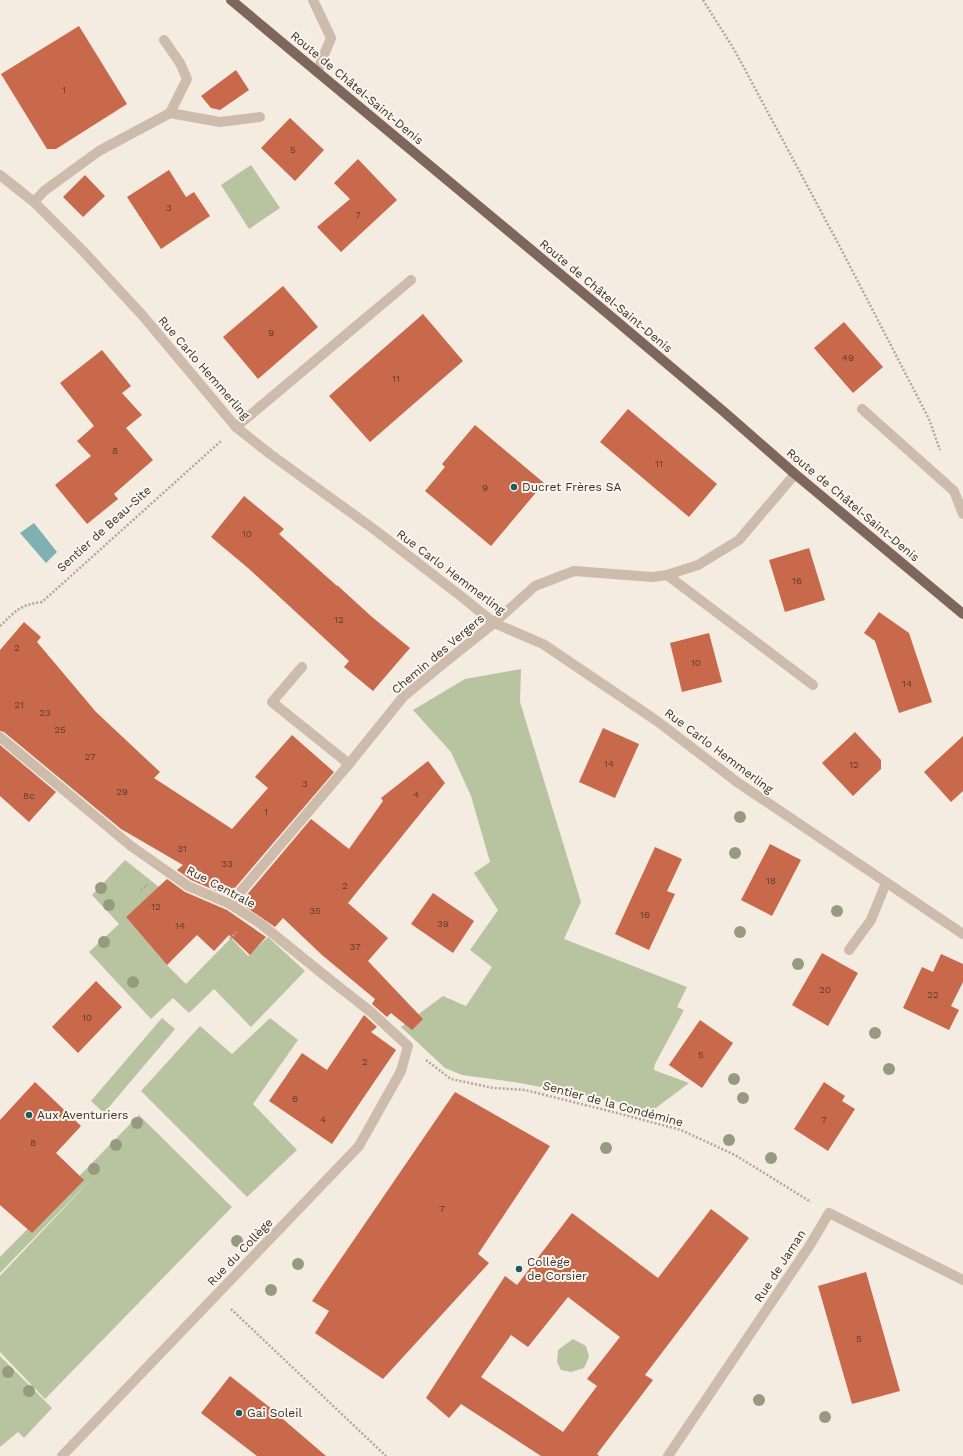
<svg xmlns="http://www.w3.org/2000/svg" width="963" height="1456" font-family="'Work Sans',sans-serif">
	<rect width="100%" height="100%" fill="#f4ebe1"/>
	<g fill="#b8c4a0">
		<path d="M251,165L280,208L249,229L221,185Z"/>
		<path d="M521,669L520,702L581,902L564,939L687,987L677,1007L684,1010L655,1064L654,1070L689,1083L648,1114L619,1102L520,1083L462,1075L445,1068L401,1027L443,996L466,1006L492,967L470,950L498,910L474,873L490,862L471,796L451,752L413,710L465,679Z"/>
		<path d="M125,860L159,887L126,917L167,965L186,984L231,938L248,956L268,937L305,971L251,1027L214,989L189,1013L173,998L151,1019L89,952L119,924L92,895Z"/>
		<path d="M162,1018L175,1029L104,1113L91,1101Z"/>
		<path d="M270,1018L298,1040L253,1104L297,1150L247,1197L141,1091L200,1026L232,1054Z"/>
		<path d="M139,1115L232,1207L45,1399L0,1352V1276L97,1173L0,1273V1257Z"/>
		<path d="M573,1339L586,1346L589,1357L584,1368L571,1372L561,1370L557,1362L558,1350Z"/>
		<path d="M0,1356L52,1408L24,1438L18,1432L0,1447Z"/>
	</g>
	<path fill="#7fb0b2" d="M34,523L57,552L46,563L20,533Z"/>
	<g fill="#c8694b" fill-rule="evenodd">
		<path d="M79,26L127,104L56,149H47L1,74Z"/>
		<path d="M236,70L249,90L220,110L211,108L201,96Z"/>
		<path d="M290,118L324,150L295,181L261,148Z"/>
		<path d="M358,159L397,200L341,252L317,227L350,199L334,183Z"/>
		<path d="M169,170L186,197L194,192L210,216L161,249L127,197Z"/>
		<path d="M85,175L105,196L83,217L63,197Z"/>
		<path d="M283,286L318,327L258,379L223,337Z"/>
		<path d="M423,314L463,361L370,442L329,396Z"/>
		<path d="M844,322L883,367L853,393L814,348Z"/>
		<path d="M102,350L131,386L122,393L142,415L126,428L153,460L114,494L118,499L87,524L55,485L91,456L77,441L94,426L60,383Z"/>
		<path d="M628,409L717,484L689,517L600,442Z"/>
		<path d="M475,425L544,483L491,546L425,491L445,467L442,464Z"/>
		<path d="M244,496L284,529L279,534L337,586V585L372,617L410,648L373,691L344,667L349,661L248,568L211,537Z"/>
		<path d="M809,548L825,600L785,612L769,560Z"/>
		<path d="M879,612L909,633L932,702L899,713L875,641L864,633Z"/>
		<path d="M24,622L41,637L37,642L96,712L160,772L154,778L232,829L268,788L255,777L292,735L334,772L228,896L191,880L177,870L183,865L121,829L4,732L0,731V650Z"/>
		<path d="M709,633L722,682L682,692L670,643Z"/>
		<path d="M603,728L639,744L615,798L579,782Z"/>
		<path d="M855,732L881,760V769L853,796L822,763Z"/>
		<path d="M963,736V791L951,802L924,772Z"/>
		<path d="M0,745L56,792L29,822L0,796Z"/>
		<path d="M428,761L445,783L348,903L388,938L368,961L423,1019L412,1030L391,1013L387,1017L372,1004L375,999L322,955L283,918L275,927L240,903L311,819L349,849L383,801L381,798Z"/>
		<path d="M770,844L801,860L772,916L741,900Z"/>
		<path d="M655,847L682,859L667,891L675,894L649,950L615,934Z"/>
		<path d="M167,879L185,892L227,910L266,937L250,955L229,935L214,951L197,935L167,965L126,917Z"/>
		<path d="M433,893L474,921L453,953L411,924Z"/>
		<path d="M822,953L858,973L828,1026L792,1005Z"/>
		<path d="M941,954L963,964V982L951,1006L959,1010L949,1030L903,1008L922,967L933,972Z"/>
		<path d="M96,981L122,1007L78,1053L52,1027Z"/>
		<path d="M364,1015L377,1027L371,1032L396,1050L332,1144L269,1101L302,1053L327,1070Z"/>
		<path d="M700,1020L733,1043L702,1088L669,1065Z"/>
		<path d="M35,1082L81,1126L56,1153L84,1180L32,1233L0,1205V1120Z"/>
		<path d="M824,1082L845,1096L842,1101L855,1109L828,1151L794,1129Z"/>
		<path d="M455,1092L550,1146L478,1254L489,1263L383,1379L315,1333L329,1311L312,1301Z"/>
		<path d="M711,1209L749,1238L645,1375L653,1380L597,1454L599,1456H541L461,1404L449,1418L426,1398L505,1276L517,1285L572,1213L658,1278ZM568,1297L620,1337L587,1379L597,1386L563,1432L481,1377L511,1335L528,1347Z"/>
		<path d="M866,1272L900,1391L852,1404L818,1286Z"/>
		<path d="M230,1376L277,1413V1414L326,1456H257L201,1413Z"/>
	</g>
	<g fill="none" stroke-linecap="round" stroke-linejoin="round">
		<g stroke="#b9a596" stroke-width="2.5" stroke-dasharray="2 2" stroke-linecap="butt">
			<path d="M703,0L735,51L839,245L929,419L940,450"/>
			<path d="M0,626C16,611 19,605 42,602L221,441"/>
			<path d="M141,890L148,884"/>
			<path d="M230,939L236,932"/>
			<path d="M426,1060L451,1079L493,1088L525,1090L621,1114L681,1130L735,1155L811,1202"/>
			<path d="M231,1309L386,1456"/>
		</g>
		<g stroke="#cdbbac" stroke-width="10">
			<path d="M313,0L331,38L317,72"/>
			<path d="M164,40L180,63L187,79L170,113"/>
			<path d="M0,175L34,202L84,252L143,316L236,427L270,454L375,530L462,597L494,623L543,644L657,721L737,782L963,934"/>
			<path d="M34,202L44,191L99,151L170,113L220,122L260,117"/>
			<path d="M862,409L954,491L963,514"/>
			<path d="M236,427L411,280"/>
			<path d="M667,575L813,685"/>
			<path d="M302,667L272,702L349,764"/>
			<path d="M0,737L131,846L188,886L230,904L261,924L329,979L371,1012L408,1046L401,1071L359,1146L62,1456"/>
			<path d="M230,904L349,764L403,697L443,664L494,623L535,586L574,571L652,577L667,575L698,565L739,540L795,474"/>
			<path d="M849,950L871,920L886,883"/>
			<path d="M668,1456L810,1245L829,1213L963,1280"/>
		</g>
		<path stroke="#7d675c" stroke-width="10" d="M231,0L601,308L723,411L795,474L963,614"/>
	</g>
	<g fill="#969b7f">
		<circle cx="740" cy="817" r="6"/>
		<circle cx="735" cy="853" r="6"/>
		<circle cx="101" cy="888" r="6"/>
		<circle cx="109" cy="905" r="6"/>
		<circle cx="837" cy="911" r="6"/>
		<circle cx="740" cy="932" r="6"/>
		<circle cx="104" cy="942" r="6"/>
		<circle cx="798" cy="964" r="6"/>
		<circle cx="133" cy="982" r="6"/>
		<circle cx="875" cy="1033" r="6"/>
		<circle cx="889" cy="1069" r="6"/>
		<circle cx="734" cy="1079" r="6"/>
		<circle cx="743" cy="1098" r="6"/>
		<circle cx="137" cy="1123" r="6"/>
		<circle cx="729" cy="1140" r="6"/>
		<circle cx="116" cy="1145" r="6"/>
		<circle cx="606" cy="1148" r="6"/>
		<circle cx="771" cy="1158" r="6"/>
		<circle cx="94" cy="1169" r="6"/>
		<circle cx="237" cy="1241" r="6"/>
		<circle cx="298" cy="1264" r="6"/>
		<circle cx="271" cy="1290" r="6"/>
		<circle cx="8" cy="1372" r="6"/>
		<circle cx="29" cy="1391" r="6"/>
		<circle cx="759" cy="1400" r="6"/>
		<circle cx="825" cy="1417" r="6"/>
	</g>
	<g fill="#1f5a5e" stroke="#fbf5ee" stroke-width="1.5">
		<circle cx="514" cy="487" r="4"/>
		<circle cx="29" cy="1115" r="4"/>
		<circle cx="519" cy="1269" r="4"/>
		<circle cx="239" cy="1413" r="4"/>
	</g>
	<g text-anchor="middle" stroke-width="4" stroke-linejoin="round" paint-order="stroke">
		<g font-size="10" fill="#5e3e33">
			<text x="64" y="93">1</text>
			<text x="293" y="153">5</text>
			<text x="169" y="211">3</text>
			<text x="358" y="218">7</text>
			<text x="271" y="336">9</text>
			<text x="848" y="361">49</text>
			<text x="396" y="382">11</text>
			<text x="115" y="454">8</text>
			<text x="659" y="467">11</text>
			<text x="485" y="491">9</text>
			<text x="247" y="537">10</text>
			<text x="797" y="584">16</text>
			<text x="339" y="623">12</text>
			<text x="17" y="651">2</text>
			<text x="696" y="666">10</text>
			<text x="907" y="687">14</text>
			<text x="19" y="708">21</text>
			<text x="45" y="716">23</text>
			<text x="60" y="733">25</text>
			<text x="90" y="760">27</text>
			<text x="609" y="767">14</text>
			<text x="854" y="768">12</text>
			<text x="305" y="787">3</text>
			<text x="122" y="795">29</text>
			<text x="416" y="798">4</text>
			<text x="29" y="799">8c</text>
			<text x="266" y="815">1</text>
			<text x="182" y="852">31</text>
			<text x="227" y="867">33</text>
			<text x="771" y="884">18</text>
			<text x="345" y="889">2</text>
			<text x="156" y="910">12</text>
			<text x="315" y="914">35</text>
			<text x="645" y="918">16</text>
			<text x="443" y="927">39</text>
			<text x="180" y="929">14</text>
			<text x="355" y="950">37</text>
			<text x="825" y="993">20</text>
			<text x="933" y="998">22</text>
			<text x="87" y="1021">10</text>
			<text x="701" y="1058">5</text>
			<text x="365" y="1065">2</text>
			<text x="295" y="1102">6</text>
			<text x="323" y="1123">4</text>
			<text x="824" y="1123">7</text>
			<text x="33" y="1146">8</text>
			<text x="442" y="1212">7</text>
			<text x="859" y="1342">5</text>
		</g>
		<g font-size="12" fill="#3b302b" stroke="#fbf5ee">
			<text transform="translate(357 88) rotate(40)" y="4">Route de Châtel-Saint-Denis</text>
			<text transform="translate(606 296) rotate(40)" y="4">Route de Châtel-Saint-Denis</text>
			<text transform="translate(204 368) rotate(49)" y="4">Rue Carlo Hemmerling</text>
			<text transform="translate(853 505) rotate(40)" y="4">Route de Châtel-Saint-Denis</text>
			<text transform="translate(104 529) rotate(-42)" y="4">Sentier de Beau-Site</text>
			<text transform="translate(451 572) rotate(37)" y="4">Rue Carlo Hemmerling</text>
			<text transform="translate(438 654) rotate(-40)" y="4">Chemin des Vergers</text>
			<text transform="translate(719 751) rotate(37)" y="4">Rue Carlo Hemmerling</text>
			<text transform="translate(221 887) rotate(28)" y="4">Rue Centrale</text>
			<text transform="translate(613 1104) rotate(15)" y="4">Sentier de la Condémine</text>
			<text transform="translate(240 1252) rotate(-46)" y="4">Rue du Collège</text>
			<text transform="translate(780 1266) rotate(-57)" y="4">Rue de Jaman</text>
		</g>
		<g font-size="12" fill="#3b302b" stroke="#fbf5ee" text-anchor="start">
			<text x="522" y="491">Ducret Frères SA</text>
			<text x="37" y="1119">Aux Aventuriers</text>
			<text x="527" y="1266">Collège<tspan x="527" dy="14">de Corsier</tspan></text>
			<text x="247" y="1417">Gai Soleil</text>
		</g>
	</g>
</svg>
